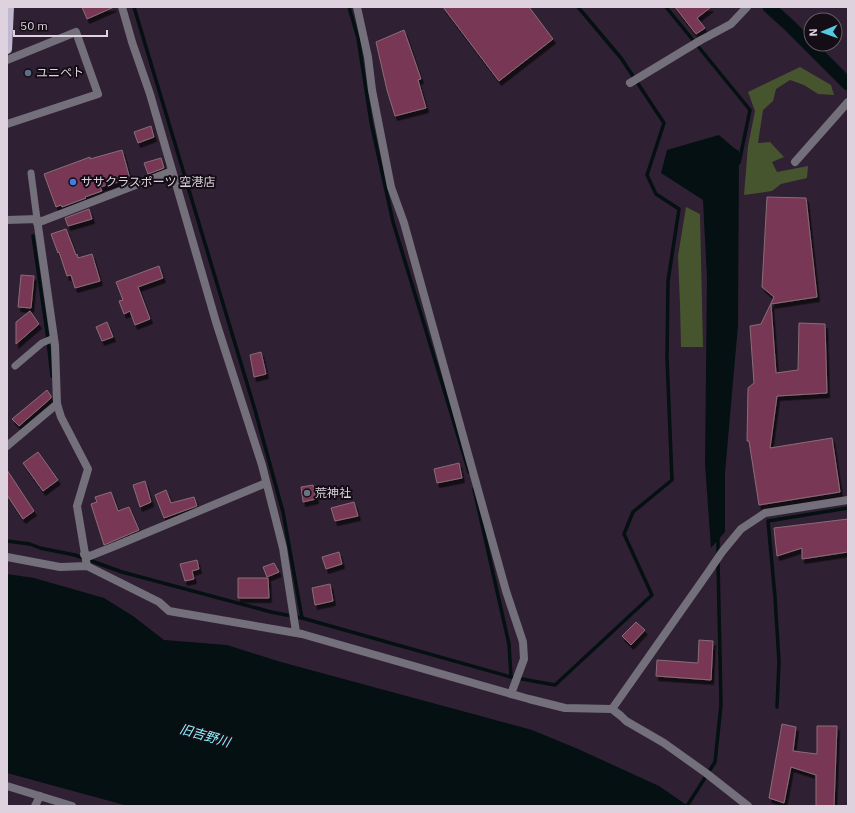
<svg xmlns="http://www.w3.org/2000/svg" width="855" height="813" font-family="'IBM Plex Sans','Noto Sans JP',sans-serif">
	<defs>
		<filter id="shadow"><feDropShadow dx="2.5" dy="4.5" stdDeviation="0" flood-color="#0009"/></filter>
	</defs>
	<rect width="100%" height="100%" fill="#302033"/>
	<g fill="#46552e">
		<path d="M800,67L831,85L834,95L818,94L804,85L790,80L776,89L773,101L763,110L758,143L770,142L784,157L772,162L777,172L808,166L807,178L781,184L772,191L744,195L748,146L755,111L748,92Z"/>
		<path d="M686,207L700,214L703,347H681L680,304L678,256Z"/>
	</g>
	<g fill="#041011">
		<path d="M719,135L734,148L739,151L738,325L725,473V532L711,548L705,464L707,278L703,200L661,173L667,150Z"/>
		<path d="M7,574L34,578L104,598L133,616L164,640L227,645L281,662L532,730L578,749L659,786L688,806H128L7,773Z"/>
	</g>
	<g fill="none" stroke-linecap="round" stroke-linejoin="round">
		<g stroke="#041011" stroke-width="3.5">
			<path d="M134,7L194,207L255,410L283,512L302,618L511,677L555,685L652,595L624,534L633,512L672,480L667,358L668,281L679,209L656,194L647,175L664,123L621,58L578,7"/>
			<path d="M349,7L358,38L371,122L393,222L469,472"/>
			<path d="M666,7L750,110L739,163"/>
			<path d="M33,236L47,332L52,376"/>
			<path d="M474,489L509,644L511,677"/>
			<path d="M718,537V555"/>
			<path d="M7,541L30,544L40,548L75,555L122,572L271,612L302,618"/>
			<path d="M777,707L779,662L775,597L768,521L848,508"/>
			<path d="M687,806L715,762L721,705L718,561"/>
		</g>
		<path stroke="#041011" stroke-width="13" d="M769,7L789,25L848,84"/>
	</g>
	<g fill="#783954" stroke="#8a6c77" filter="url(#shadow)">
		<path d="M82,7H114L87,19Z"/>
		<path d="M443,7H529L553,39L499,81Z"/>
		<path d="M675,7H711L697,18L705,28L696,34Z"/>
		<path d="M404,30L421,79L418,80L426,108L395,116L387,90L376,42Z"/>
		<path d="M151,126L154,137L138,143L134,132Z"/>
		<path d="M122,150L130,179L100,187L102,191L85,197L86,198L62,207L61,205L56,207L44,174L90,157V159Z"/>
		<path d="M161,158L164,168L148,174L144,163Z"/>
		<path d="M767,197L806,198L817,297L771,304L776,373L798,370L799,323L825,324L827,393L777,396L770,448L832,438L840,492L759,505L749,441H747L748,388L754,383L750,326L761,324L774,297L762,287Z"/>
		<path d="M89,209L92,219L68,226L65,218Z"/>
		<path d="M66,229L76,255L77,254L78,258L92,254L100,281L75,288L71,275L67,276L59,252L58,253L51,234Z"/>
		<path d="M159,266L163,278L138,287L150,319L135,325L130,311L124,314L119,301L123,300L116,282Z"/>
		<path d="M21,275L34,276L31,308L18,307Z"/>
		<path d="M30,311L39,324L16,344V322Z"/>
		<path d="M107,322L113,337L102,341L96,327Z"/>
		<path d="M261,352L266,374L254,377L250,355Z"/>
		<path d="M47,390L51,396V398L19,426L12,419Z"/>
		<path d="M38,452L58,480L43,491L23,463Z"/>
		<path d="M459,463L462,478L437,483L434,469Z"/>
		<path d="M7,470L34,511L23,519L7,495Z"/>
		<path d="M145,481L151,502L140,507L133,485Z"/>
		<path d="M313,485L316,499L303,502L301,487Z"/>
		<path d="M166,490L171,503L194,497L197,506L164,518L155,495Z"/>
		<path d="M111,492L118,511L129,507L139,530L104,545L91,504L97,502L95,497Z"/>
		<path d="M354,502L358,516L335,521L331,508Z"/>
		<path d="M848,519V552L802,559V548L777,556L774,528Z"/>
		<path d="M339,552L342,564L326,569L322,557Z"/>
		<path d="M197,560L199,569L192,571L194,579L185,581L180,564Z"/>
		<path d="M274,563L279,572L267,577L263,567Z"/>
		<path d="M238,578H268L269,598H238Z"/>
		<path d="M330,584L333,601L315,605L312,588Z"/>
		<path d="M636,622L645,630L631,645L622,636Z"/>
		<path d="M699,640L713,641L711,680L656,676L657,660L698,663Z"/>
		<path d="M782,724L796,727L793,751L817,754V726H837L834,806H816V775L791,767L784,803L769,798Z"/>
	</g>
	<g fill="none" stroke-linecap="round" stroke-linejoin="round">
		<g stroke="#736f7b" stroke-width="7">
			<path d="M31,173L37,219"/>
			<path d="M15,366L42,343L54,338"/>
		</g>
		<g stroke="#736f7b" stroke-width="8">
			<path d="M122,7L132,42L150,94L216,322L262,465L283,548L296,632"/>
			<path d="M357,7L368,57L372,90L391,187L404,223L506,591L523,642L524,659L511,694"/>
			<path d="M7,60L76,32L98,94L7,124"/>
			<path d="M630,83L701,40L731,24L747,7"/>
			<path d="M795,162L848,102"/>
			<path d="M7,220L37,219L55,345L57,404L61,417L88,469L77,506L87,566"/>
			<path d="M37,223L172,171"/>
			<path d="M7,446L57,404"/>
			<path d="M84,554L90,556L115,546L266,483"/>
			<path d="M7,557L60,567L87,566L159,602L169,611L302,634L529,699L565,708L612,709L621,716L626,721L664,743L706,773L748,806"/>
			<path d="M612,709L707,574L722,552L741,529L765,513L848,500"/>
			<path d="M7,786L72,806"/>
			<path d="M35,806L40,796"/>
		</g>
		<path stroke="#c0b8d0" stroke-width="10" d="M7,49L9,7"/>
	</g>
	<circle fill="#5c6f8a" stroke="#140d15" stroke-width="1.5" cx="28" cy="73" r="4"/>
	<circle fill="#3f7fe0" stroke="#140d15" stroke-width="1.5" cx="73" cy="182" r="4"/>
	<circle fill="#6b7280" stroke="#140d15" stroke-width="1.5" cx="307" cy="493" r="4"/>
	<g text-anchor="middle" stroke-width="4" stroke-linejoin="round" paint-order="stroke">
		<g font-size="12" fill="#ddd2de" stroke="#140d15" text-anchor="start">
			<text x="36" y="77">ユニペト</text>
			<text x="81" y="186">ササクラスポーツ 空港店</text>
			<text x="315" y="497">荒神社</text>
		</g>
		<g font-size="13" font-style="italic" fill="#8af3fd" stroke="#140d15">
			<text transform="translate(205 735) rotate(16)" y="5">旧吉野川</text>
		</g>
	</g>
	<rect width="855" height="813" fill="none" stroke="#ddd2de" stroke-width="16"/>
	<g transform="translate(823 32) rotate(268)"><circle r="19" fill="#140d15" stroke="#645c65"/>
	<path d="M0-3L7 15L0 10L-7 15Z" fill="#56c9e0"/>
	<text y="-6" font-size="11" font-weight="bold" text-anchor="middle" fill="#ddd2de">N</text>
	</g>
	<path d="M14 30v6h93v-6" fill="none" stroke="#ddd2de" stroke-width="2"/>
	<text x="20" y="30" font-size="12" fill="#ddd2de" stroke="#140d15" stroke-width="3" paint-order="stroke">50 m</text>
</svg>
